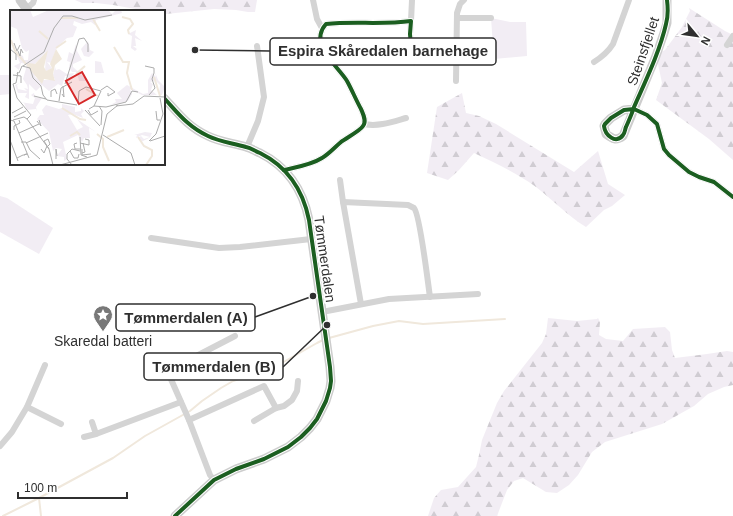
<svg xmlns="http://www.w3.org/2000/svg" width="733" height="516" font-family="Helvetica,sans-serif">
	<defs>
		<pattern id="forest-firs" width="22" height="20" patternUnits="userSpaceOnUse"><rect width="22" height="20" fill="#f2edf4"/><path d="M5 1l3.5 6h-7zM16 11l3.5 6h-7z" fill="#d0ccd2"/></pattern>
	</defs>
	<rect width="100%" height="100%" fill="#fff"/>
	<g fill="url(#forest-firs)">
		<path d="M75,0H257L255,12H248L236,10L214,9L166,14L164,13V11H147L113,5L96,3H82Z"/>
		<path d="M689,8L725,31L733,35V160L709,139L656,100L662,83L658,64L652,57L665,50L682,27L690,11Z"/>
		<path d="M462,93L466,113L479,116L496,124L574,172L598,151L608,184L625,195L612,206L604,210L586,227C568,216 553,200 536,187C517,173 495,163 474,153L459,170L448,180L427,173L437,107Z"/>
		<path d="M548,318L577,321L597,319L598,318L600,322L599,335L606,339L623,341L633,329L665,327L670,332L672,350L675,358L707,354L727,351L733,352V385L724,387L708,394L694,406L662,424L605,442L592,452L578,475L569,485L557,493L546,492L523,478L514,481L507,490L497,516H428L434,498L441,490L458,487L476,467L479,455L482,440L497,403L504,391L542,343L546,334Z"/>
	</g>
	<g fill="#f2edf4">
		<path d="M491,18L510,22H526L527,56L494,59Z"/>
		<path d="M0,75H11V94L0,95Z"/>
		<path d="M0,196L7,198L53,228L39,254L0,232Z"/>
	</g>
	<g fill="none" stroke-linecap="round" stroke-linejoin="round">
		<g stroke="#f0e8dc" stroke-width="2">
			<path d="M329,338L373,326L399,321L423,324L505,319"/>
			<path d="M39,498L41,516"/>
			<path d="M3,516L39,498L113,458L145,436L190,411L202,401L221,388L233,381L248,376L273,368L317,343L323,340"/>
		</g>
		<g stroke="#d4d4d4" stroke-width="6">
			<path d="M313,0L317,19L322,28"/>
			<path d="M26,9L33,3L34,0"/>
			<path d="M457,18H491"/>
			<path d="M411,21L412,0"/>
			<path d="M727,45L733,36"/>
			<path d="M594,62C602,57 608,52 613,44L629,0"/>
			<path d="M456,81L457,13L460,4L464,0"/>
			<path d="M634,109L647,115L657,124L664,149L669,155L689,172L699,177L714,182L733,197"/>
			<path d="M364,124C378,127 392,122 406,118"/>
			<path d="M247,147L258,121L264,97L257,46"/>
			<path d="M284,170C297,167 311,165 322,158C329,154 335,147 341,142C346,138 360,131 363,126C367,121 363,114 361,109C356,100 352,90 347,81C337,65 308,44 326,24C354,21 383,25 411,21L410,34L412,58"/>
			<path d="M340,180L343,202"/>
			<path d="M151,238L219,248L240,247L311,239"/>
			<path d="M361,304L343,202L408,205C410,206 412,207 414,208C420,214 428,284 430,297"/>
			<path d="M322,312L389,299L478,294"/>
			<path d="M27,407L61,424"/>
			<path d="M189,420L264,386L276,408"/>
			<path d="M254,421L276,408L284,406L292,400L297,391L298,381"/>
			<path d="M92,422L96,434"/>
			<path d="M84,437L96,434L181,402"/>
			<path d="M0,446L12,432L27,407L45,365"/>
			<path d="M214,480L210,475L189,420L170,377L173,369L179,365L235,336"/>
		</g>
		<g stroke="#cdcdcd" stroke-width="9">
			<path d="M20,0L28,11"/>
			<path d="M164,98C178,113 188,127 208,136C220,142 233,143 246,147C251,148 255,151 260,153C288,167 303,190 309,220L330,367L331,381L330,388L326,401L317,419L310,428L301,437L288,447L264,459L236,469L214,480L175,516"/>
			<path d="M634,109L624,110L611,118L605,124L604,126L606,134C613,139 616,141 623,136L656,56L664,33L667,23V0"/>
		</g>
		<defs>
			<g id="cycleway">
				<path d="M667,0C668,8 668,17 666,24C660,51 645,82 634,107C632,114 629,120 626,127C625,129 625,133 623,135C616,145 605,135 604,126L605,124L611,118L624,110L634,109L647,115L657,124L664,149L669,155L689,172L699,177L714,182L733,197"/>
				<path d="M164,98C178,113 188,127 208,136C220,142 233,143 246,147C251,148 255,151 260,153C288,167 303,190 309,220L330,367L331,381L330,388L326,401L317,419L310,428L301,437L288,447L264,459L236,469L214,480L175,516"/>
				<path d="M284,170C297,167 311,165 322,158C329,154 335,147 341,142C346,138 360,131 363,126C367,121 363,114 361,109C356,100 352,90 347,81C337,65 308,44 326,24C354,21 383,25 411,21L410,34L412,58"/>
			</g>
		</defs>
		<use href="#cycleway" stroke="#fff" stroke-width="6"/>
		<use href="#cycleway" stroke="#1b5e20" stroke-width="4"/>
	</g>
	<defs>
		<symbol id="sight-pin" viewBox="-11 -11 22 30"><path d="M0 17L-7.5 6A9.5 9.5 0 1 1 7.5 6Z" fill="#787878" stroke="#fff"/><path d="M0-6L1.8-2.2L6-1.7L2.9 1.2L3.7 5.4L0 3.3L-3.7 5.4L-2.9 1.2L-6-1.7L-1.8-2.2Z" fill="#fff"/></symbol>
	</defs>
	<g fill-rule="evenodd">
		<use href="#sight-pin" x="92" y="304" width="22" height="30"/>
	</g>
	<g text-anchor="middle" stroke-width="4" stroke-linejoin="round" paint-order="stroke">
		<g font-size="14" fill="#2f2f2f" stroke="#fff">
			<text transform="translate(643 51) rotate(-71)" y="5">Steinsfjellet</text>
			<text transform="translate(325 259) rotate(82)" y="5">Tømmerdalen</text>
		</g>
		<g font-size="14" fill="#2f2f2f" stroke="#fff">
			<text x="103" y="346">Skaredal batteri</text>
		</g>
	</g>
	<g transform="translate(10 10)">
		<rect width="155" height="155" fill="#fff"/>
		<path d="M0,0H20L23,7L39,0H98L102,4L106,0H111L112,3L86,10L85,15L81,12L72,14L64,11L63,15L67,17L63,27L57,28L47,37L41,53L37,52L42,58L35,62L36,42L24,55L11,53L9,60L4,56L10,53L5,42L13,46L14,50H18L19,40L16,42L12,38L7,19L0,16ZM78,31L80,40L84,42L79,47L74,46L71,39ZM66,34L67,41L72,50L63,54V57L78,71H69L67,62H62L59,58L60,52L57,51L59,42L63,44ZM85,51L91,52L94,63H85ZM17,55L21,58L26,68L32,70H45L43,65L45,57L46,60L49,59L57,64L64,63L59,72L57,66H55L52,76L48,74L39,81L32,75L26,81L19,74V89L15,87L17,83H8L5,75L10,73L7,75L8,79L17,81L14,78L18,79L17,75L13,69ZM145,62L148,70L155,77L152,85H149L150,75L144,69V71L140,72L143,74L141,80L147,85H132L120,79L122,84L118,91L100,95L106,92L105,89H112L107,83L117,75L133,84L138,83V70L142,63L146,67ZM24,83L25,87L32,88L26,97L27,102L26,99L17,100L14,93L10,92L23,94L25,88L21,85ZM52,94L65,97V102L71,101V98L74,101L71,104L73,108L63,104L58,105L67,120L73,117L67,109L86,122L79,118L80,128H74L72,132L68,125L53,132L57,149L54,151V147L47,146L52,139L46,138L43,141L39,122L27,109L30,105H34L32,100L36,95L49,99L52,98ZM135,122L142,123L140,127L145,125L131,132L128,128L131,126L134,129L140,127L132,125L126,128L127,125H124Z" fill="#f2edf4"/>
		<path d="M126,20L125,25L132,31L125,28L126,36H123L127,39L125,41L121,38L122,26L118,24Z" fill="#f2edf4"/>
		<path d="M46,39L52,49L45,55L43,64L45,71L34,69L32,74L16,55L19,53L25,54L38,40L34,57L36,61L42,58L40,54Z" fill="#f0e8dc"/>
		<path fill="none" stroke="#f0e8dc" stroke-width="2" d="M112,7L120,9L123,14L118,20L119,24M51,8H68M83,9L90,21M29,21L38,29M1,30L5,41L16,54M104,37L113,52H119L117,63L122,80M46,38L56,31M66,64L75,56M144,67L150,86M76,79L88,86M52,98L70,109L76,110M87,124L93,129V137L99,151M60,126L67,122L70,125M97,127L114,120M128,127L134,136L142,140V146L136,155"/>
		<path fill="none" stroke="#acacac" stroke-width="1" d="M44,18L53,6H62L75,10L102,5M4,33L7,41L10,35M0,39L6,44V50M8,41L10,46L11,39L13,43M13,56L34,42L44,18M135,56L144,58V63L142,69L145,78L139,85M9,63L12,56L20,58L23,68L31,76L33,85L37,90L67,95M3,65L11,66V73M55,74L69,29L74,28L78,34V42M91,80L97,76L105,82L98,86V83M52,84L54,87L53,76M24,86L36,89M41,87V81L45,79L47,84M49,91L51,78L62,72M68,94L69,81L76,77L91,81L84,96M89,96L92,101L91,115M106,96L123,94L134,86L155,87M79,99L84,96L96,97L116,92L122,81L128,82M75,100L90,116M78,100L81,105L88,101M146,101L147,110H150M2,103L13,97M4,107L16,101M17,109L39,139L43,155M0,110L4,111L19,148M3,110L14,107L17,109L21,105L7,88L3,74L6,73L8,62L7,64M27,111L31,116L29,110M4,120V116L10,113L9,110M9,123L29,114M93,125L121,143L125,155M70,127L71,145L77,147M0,130L8,151M139,131L146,124L153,104L150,88M140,131L155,126M11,132H16L20,140L30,149M16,133L38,123M67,133L64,134L65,139H70M70,133L79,135V130L75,129M38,136L40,134L38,129L34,131L39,139M31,139L34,143L37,136M72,139V145L81,144M60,141L64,148H68L69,144M72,143L75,142L73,133M7,148L13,145H14L16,144H17L14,145M46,149V139L47,146M50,155L87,145L97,104L108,95M62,155L57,149V144L62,139L70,141"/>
		<path fill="#d62828" fill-opacity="0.15" stroke="#d62828" stroke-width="2" d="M72,62L85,85L69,94L56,71Z"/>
		<rect width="155" height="155" fill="none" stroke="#2f2f2f" stroke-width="2"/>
	</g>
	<path fill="none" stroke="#2f2f2f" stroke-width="1.5" d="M195 50L270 51M313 296L255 317M327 325L283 367"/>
	<g fill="#2f2f2f" stroke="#fff" stroke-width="1.5">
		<circle cx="195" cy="50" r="4"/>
		<circle cx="313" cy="296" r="4"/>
		<circle cx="327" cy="325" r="4"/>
	</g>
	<g fill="#fff" stroke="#2f2f2f" stroke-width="1.5">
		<rect x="270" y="38" width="226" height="27" rx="4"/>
		<rect x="116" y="304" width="139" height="27" rx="4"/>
		<rect x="144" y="353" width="139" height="27" rx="4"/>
	</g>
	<g font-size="15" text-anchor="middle" font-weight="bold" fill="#2f2f2f">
		<text x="383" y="56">Espira Skåredalen barnehage</text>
		<text x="186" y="323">Tømmerdalen (A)</text>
		<text x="214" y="372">Tømmerdalen (B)</text>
	</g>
	<g transform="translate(697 36) rotate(119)" stroke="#ffffff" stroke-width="3" paint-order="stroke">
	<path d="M0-3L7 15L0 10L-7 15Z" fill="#2f2f2f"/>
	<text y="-6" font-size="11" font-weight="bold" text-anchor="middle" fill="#2f2f2f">N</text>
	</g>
	<path d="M18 492v6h109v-6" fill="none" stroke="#2f2f2f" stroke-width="2"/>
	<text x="24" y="492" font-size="12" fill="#2f2f2f" stroke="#ffffff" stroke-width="3" paint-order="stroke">100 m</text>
</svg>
